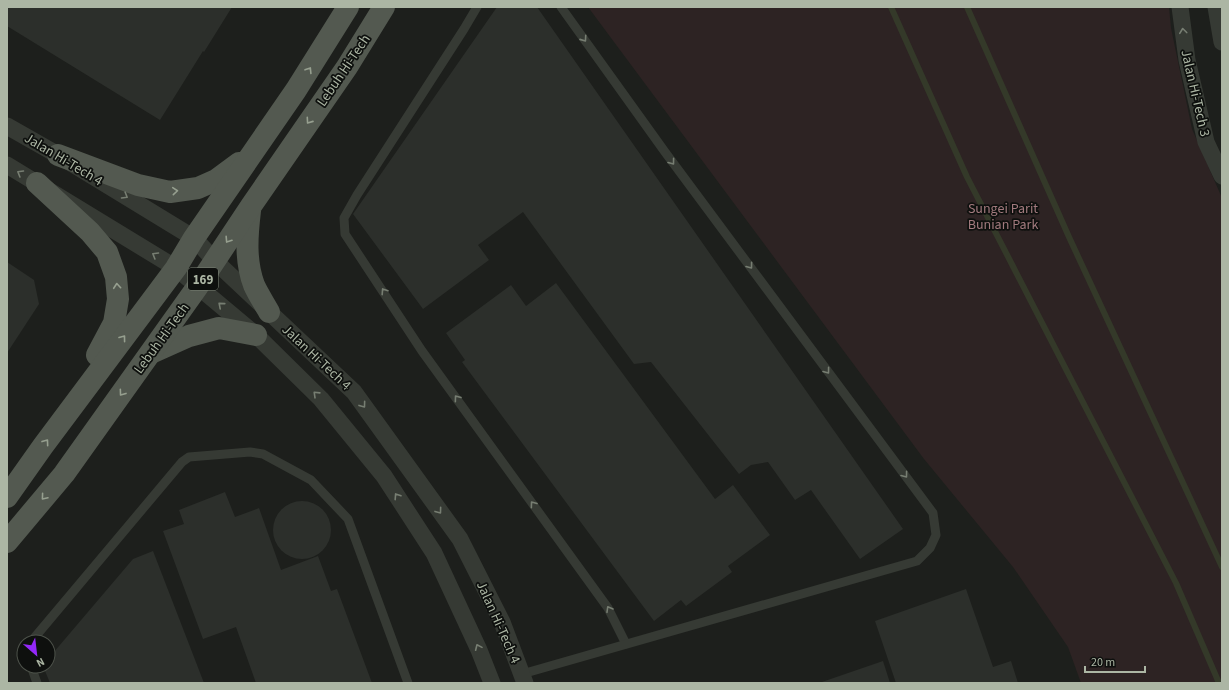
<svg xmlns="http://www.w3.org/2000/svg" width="1229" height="690" font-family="'Source Sans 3',sans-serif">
	<rect width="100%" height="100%" fill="#131513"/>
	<path fill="#1d1f1c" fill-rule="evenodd" d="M7,7H1222V683H7ZM24,642H48V666H24Z"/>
	<path fill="#2d2323" d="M588,7H1169L1171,28L1192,129L1222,198V683H1081L1068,647L1013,567L924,459Z"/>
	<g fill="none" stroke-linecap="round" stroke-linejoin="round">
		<g stroke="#343929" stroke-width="6">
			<path d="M891,7L967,177L1176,583L1219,683"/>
			<path d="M967,7L1069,237L1222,567"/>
		</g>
	</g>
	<g fill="#2c2f2b">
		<path d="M7,7H232L204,52L203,51L160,120L7,26Z"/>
		<path d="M497,7H537L903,529L860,559L811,490L795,500L768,462L751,465L739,474L651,362L634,364L523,212L478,245L489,260L423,309L353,214Z"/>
		<path d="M7,262L34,280L39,304L7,353Z"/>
		<path d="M556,283L715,499L733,485L770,535L728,566L732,572L686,606L681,600L654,621L462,362L465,360L446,333L511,285L526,306Z"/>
		<path d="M225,492L235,517L259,508L281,570L318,556L331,591L337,589L372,683H256L236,627L203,639L163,531L184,524L179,510Z"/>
		<circle cx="302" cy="530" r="29"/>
		<path d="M153,551L204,683H50L43,666H48V659L133,559Z"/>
		<path d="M966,589L993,667L1011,661L1018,683H896L875,621Z"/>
		<path d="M883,661L890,683H819Z"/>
	</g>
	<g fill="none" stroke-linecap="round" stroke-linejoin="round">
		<g stroke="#363a34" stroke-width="9">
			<path d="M477,7L464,29L357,195L344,218L345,234L422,351L608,608L626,644"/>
			<path d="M33,642L35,637L182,462L189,457L250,452L263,454L311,480L348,519L408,683"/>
			<path d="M31,666L37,683"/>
			<path d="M522,674L917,561L930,548L936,535L933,513L665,152L561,7"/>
		</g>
		<g stroke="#363a34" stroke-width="17">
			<path d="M1180,7L1187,60L1206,142L1222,176"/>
			<path d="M1216,7L1222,42"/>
			<path d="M7,126L58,155L194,238L215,261L354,392L460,539L502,622L525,683"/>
			<path d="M7,165L176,268L256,335L321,399L384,476L434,553L479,650L492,683"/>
		</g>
		<g stroke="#535950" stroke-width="22">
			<path d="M58,155L138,185L170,192L198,188L216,180L239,163"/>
			<path d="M37,183L90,232L107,252L116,277L118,299L114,323L97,355"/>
			<path d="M250,211C247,236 245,261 254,285C258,294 264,303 269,312"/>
			<path d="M151,353L189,336L219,328L256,335"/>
			<path d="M7,497L43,446L176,268L194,238L296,90L348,7"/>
			<path d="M7,542L64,474L198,286L251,206L347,67L384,7"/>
		</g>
	</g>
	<defs><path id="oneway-chevron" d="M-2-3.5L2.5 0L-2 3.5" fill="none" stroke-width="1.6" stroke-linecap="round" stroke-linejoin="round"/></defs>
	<g stroke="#777e72">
		<use href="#oneway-chevron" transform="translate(1183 31) rotate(-97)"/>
		<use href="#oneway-chevron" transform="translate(584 39) rotate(55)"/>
		<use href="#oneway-chevron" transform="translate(672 162) rotate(53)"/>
		<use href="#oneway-chevron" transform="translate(20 173) rotate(-149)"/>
		<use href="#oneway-chevron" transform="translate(125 196) rotate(31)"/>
		<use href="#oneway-chevron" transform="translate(155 255) rotate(-149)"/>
		<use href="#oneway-chevron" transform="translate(750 266) rotate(53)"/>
		<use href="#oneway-chevron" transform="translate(384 291) rotate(-123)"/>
		<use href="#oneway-chevron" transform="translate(221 305) rotate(-139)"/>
		<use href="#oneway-chevron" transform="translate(827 371) rotate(53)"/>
		<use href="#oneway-chevron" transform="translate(316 394) rotate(-136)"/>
		<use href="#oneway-chevron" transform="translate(457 398) rotate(-126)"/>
		<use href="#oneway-chevron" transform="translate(363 405) rotate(54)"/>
		<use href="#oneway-chevron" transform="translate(905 475) rotate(53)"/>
		<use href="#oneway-chevron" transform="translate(397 496) rotate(-123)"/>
		<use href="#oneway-chevron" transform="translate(533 504) rotate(-126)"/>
		<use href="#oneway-chevron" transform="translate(439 511) rotate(54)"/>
		<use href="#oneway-chevron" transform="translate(609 609) rotate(-120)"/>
		<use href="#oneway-chevron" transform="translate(478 647) rotate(-114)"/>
	</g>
	<g stroke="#969f8f">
		<use href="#oneway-chevron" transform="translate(309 70) rotate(-58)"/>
		<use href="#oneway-chevron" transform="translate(309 121) rotate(125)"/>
		<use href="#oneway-chevron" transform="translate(175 191) rotate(-5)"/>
		<use href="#oneway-chevron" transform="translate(228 240) rotate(123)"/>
		<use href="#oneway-chevron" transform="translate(117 286) rotate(-95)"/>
		<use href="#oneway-chevron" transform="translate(123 338) rotate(-53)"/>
		<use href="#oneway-chevron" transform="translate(122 393) rotate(126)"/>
		<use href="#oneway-chevron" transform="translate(46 442) rotate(-54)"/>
		<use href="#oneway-chevron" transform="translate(44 497) rotate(130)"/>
	</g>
	<g text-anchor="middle" stroke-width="3.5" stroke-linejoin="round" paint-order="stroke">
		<rect fill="#0e100e" stroke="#7d8477" stroke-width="1" x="188" y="268" width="30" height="22" rx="3"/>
		<g font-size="13" font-weight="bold" fill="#acb6a4">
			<text x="203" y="284">169</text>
		</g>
		<g font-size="14" fill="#acb6a4" stroke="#0e100e">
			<text transform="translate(343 70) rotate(-56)" y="5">Lebuh Hi-Tech</text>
			<text transform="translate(1196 93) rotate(77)" y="5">Jalan Hi-Tech 3</text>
			<text transform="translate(64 159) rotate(31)" y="5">Jalan Hi-Tech 4</text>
			<text transform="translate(161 338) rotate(-54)" y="5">Lebuh Hi-Tech</text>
			<text transform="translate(317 357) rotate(43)" y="5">Jalan Hi-Tech 4</text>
			<text transform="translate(499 622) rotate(66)" y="5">Jalan Hi-Tech 4</text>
		</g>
		<g font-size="14" fill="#a27a7e" stroke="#0e100e">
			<text x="1003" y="213">Sungei Parit<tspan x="1003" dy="16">Bunian Park</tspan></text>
		</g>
	</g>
	<rect width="1229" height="690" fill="none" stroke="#acb6a4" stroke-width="16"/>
	<g transform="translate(36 654) rotate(152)"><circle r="19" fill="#0e100e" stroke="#4d524a"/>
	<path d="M0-3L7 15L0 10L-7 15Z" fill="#9428f8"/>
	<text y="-6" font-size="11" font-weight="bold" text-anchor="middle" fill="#acb6a4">N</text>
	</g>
	<path d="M1085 666v6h60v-6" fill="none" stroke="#acb6a4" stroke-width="2"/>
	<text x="1091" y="666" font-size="12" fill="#acb6a4" stroke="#0e100e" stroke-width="3" paint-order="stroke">20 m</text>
</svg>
